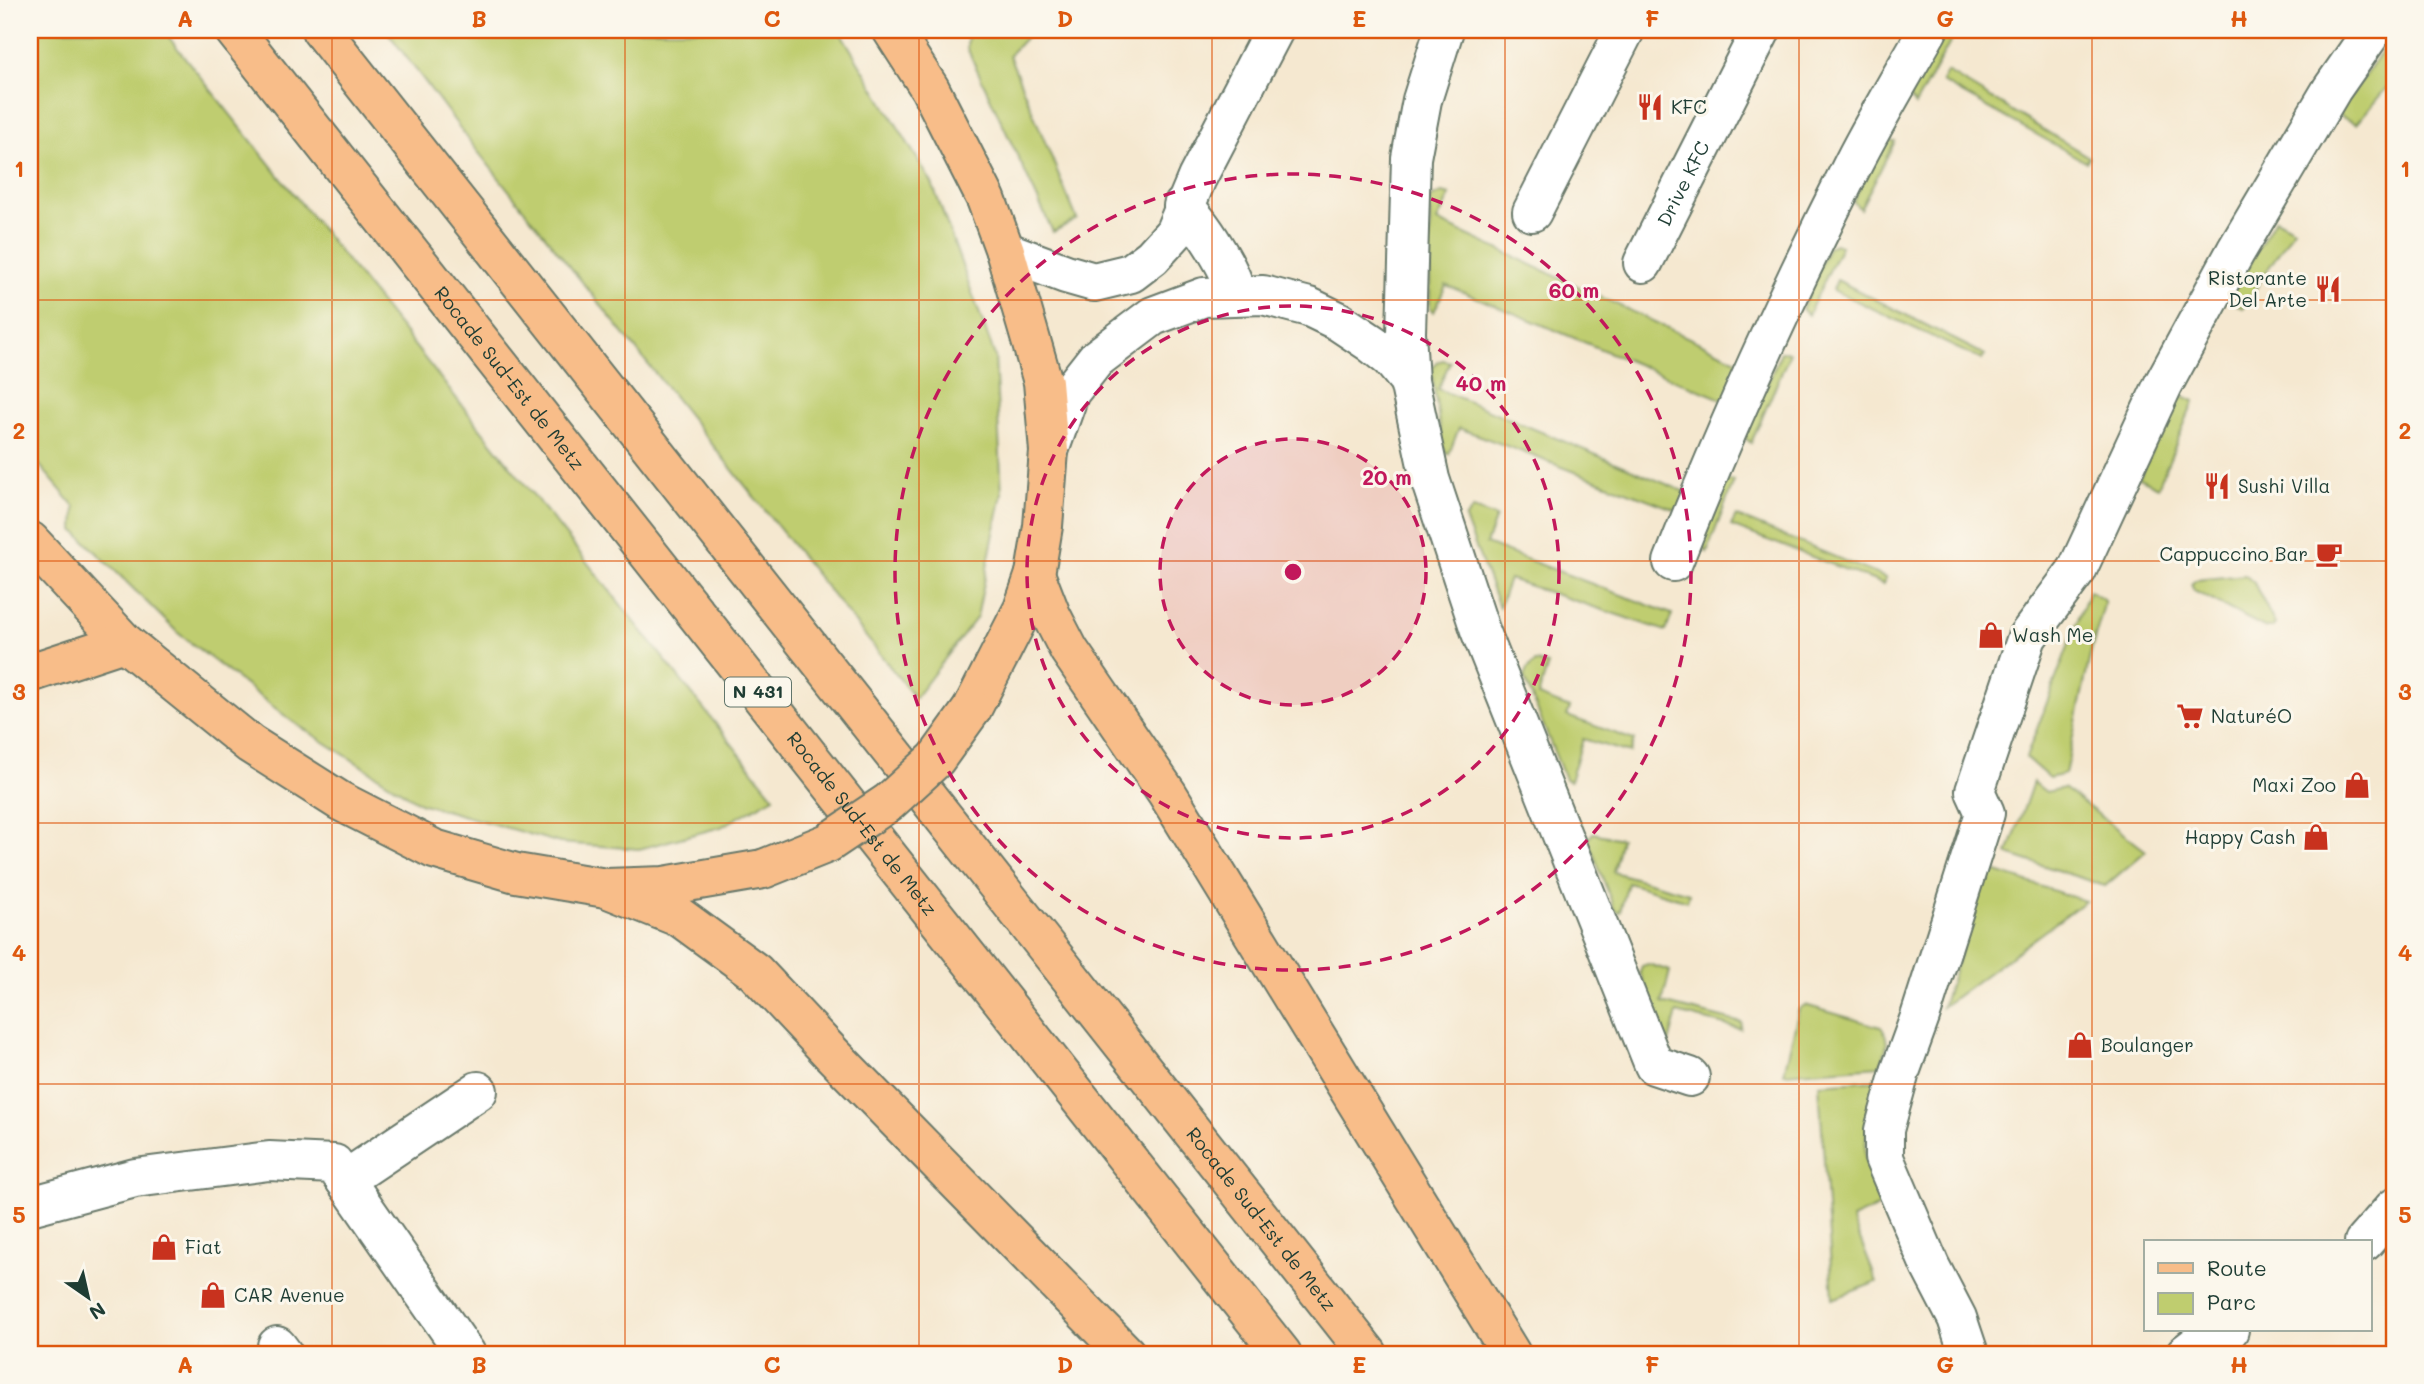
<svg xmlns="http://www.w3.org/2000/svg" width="2424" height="1384" font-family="Mali,sans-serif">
	<rect width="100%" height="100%" fill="#fbf7ec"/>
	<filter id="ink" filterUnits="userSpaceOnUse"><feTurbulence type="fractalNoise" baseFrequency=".0143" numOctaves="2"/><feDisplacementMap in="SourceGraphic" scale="14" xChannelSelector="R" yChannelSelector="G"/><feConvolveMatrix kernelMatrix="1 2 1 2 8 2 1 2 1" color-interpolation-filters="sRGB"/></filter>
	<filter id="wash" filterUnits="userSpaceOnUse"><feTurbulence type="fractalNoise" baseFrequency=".00686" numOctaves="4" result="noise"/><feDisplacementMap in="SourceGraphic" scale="28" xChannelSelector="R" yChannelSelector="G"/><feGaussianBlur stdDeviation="1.57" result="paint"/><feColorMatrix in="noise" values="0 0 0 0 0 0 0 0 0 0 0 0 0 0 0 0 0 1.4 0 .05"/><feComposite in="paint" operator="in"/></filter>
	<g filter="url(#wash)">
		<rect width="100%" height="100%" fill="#f5e8d0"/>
		<g fill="#bfcd6f" stroke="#6f8552" stroke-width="2">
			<path d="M30,30H163L774,797L721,827L639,849L560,843L420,803L293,722L178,633L74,530L75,507L30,454Z"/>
			<path d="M386,30H839L932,183L995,356L1002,494L977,617L915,698L475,148Z"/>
			<path d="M968,30H1033L1009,55L1077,219L1053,232L967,48Z"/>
			<path d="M2394,33V79L2356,124L2338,115Z"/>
			<path d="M1946,37L1952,39L1915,105L1908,95L1940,38Z"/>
			<path d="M1947,72L2089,157L2086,162L1942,82Z"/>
			<path d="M1884,140L1895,141L1860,209L1853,201Z"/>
			<path d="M1442,193L1450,195L1437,221L1743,363L1726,401L1446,285L1434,312L1430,309V198Z"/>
			<path d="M2275,219L2294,229L2243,308L2229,300Z"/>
			<path d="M1835,244L1841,246L1808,315L1802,309L1828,247Z"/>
			<path d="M1837,280L1985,355L1982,360L1833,290Z"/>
			<path d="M1786,351L1790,353L1751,443L1744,437L1781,352Z"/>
			<path d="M1443,360L1450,362L1438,389L1688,493L1681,512L1459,428L1449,454H1447L1443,447L1431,369L1436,362Z"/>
			<path d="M2179,394L2194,401L2158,487L2139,478Z"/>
			<path d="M1726,480L1734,481L1707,552L1700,544Z"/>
			<path d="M1473,509L1496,517L1486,544L1672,614L1666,631L1509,579L1499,607L1465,519Z"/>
			<path d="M1736,516L1886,578L1883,584L1731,526Z"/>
			<path d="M2245,575L2254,583L2275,624L2272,628H2266L2194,591L2191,584L2196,580Z"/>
			<path d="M2089,591L2105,601L2091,651L2065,774L2049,778L2026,758Z"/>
			<path d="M1535,662L1548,665L1538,696L1570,708L1567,716L1634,740L1630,753L1583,739L1570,781L1565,779L1524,677L1527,670Z"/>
			<path d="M2033,782L2046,792L2064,788L2146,851L2105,886L2008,854Z"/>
			<path d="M1593,833L1621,839L1613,872L1689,893L1687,901L1628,883L1620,912L1615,911L1589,842L1588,839Z"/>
			<path d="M1988,869L2085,901L1942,1007Z"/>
			<path d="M1648,964L1670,971L1662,1003L1742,1023L1741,1029L1677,1013L1668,1046L1640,973L1642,966Z"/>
			<path d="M1805,1005L1881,1027C1891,1040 1886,1052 1880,1066L1784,1073L1799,1009Z"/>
			<path d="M1877,1080L1867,1120L1865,1157L1882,1205L1852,1219L1877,1282L1833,1299L1819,1084Z"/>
		</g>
	</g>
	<g filter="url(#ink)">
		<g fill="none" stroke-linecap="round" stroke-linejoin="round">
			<defs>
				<g id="minor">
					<path d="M1444,30L1422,100L1411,158L1406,333L1409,381L1430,479L1480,630L1654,1065L1690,1077"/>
					<path d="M1183,206C1201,222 1232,271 1236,294"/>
					<path d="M1532,212L1625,30"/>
					<path d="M1005,251L1066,274L1094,282L1131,273L1152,257L1174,233L1197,178L1274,30"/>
					<path id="s1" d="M1643,263L1761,30"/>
					<path d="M1049,451L1070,392L1096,359L1153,316L1204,297L1263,295L1309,307L1338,321L1371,343L1390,358L1409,381"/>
					<path d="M1673,562C1726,427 1787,294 1853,164C1876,119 1903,74 1928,30"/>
					<path d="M345,1180L478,1091"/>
					<path d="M30,1206L135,1178L269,1161L334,1164L466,1354"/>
					<path d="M2364,1242L2394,1208"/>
					<path d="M277,1346L283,1354"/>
					<path d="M1969,1354L1957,1318L1930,1266L1884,1158V1130L1900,1072L1920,1017L1985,813L1975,791L2027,637L2077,570L2163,385L2236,251L2332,89L2373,30"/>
					<path d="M2185,1354L2198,1344L2229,1330"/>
				</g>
				<g id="major">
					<path d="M892,30L930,89L986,199L1005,251L1043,382L1049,451L1043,526L1035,574L1023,609L972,709"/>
					<path d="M30,541L124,642L250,744L340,801L434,849L516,873L606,888L664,886L763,869"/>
					<path d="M30,673L124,642"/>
				</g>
				<g id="highway">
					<path id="s2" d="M234,30L1282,1354"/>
					<path id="s3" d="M321,30L1368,1354"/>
					<path d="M1035,574L1051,615L1069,650L1167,793L1511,1354"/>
					<path d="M606,888L681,918L755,972L832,1054L1126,1354"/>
				</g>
			</defs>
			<use href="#minor" stroke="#6a796b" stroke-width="42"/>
			<use href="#major" stroke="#6a796b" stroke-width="42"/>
			<use href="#highway" stroke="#6a796b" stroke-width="42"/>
			<use href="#minor" stroke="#fff" stroke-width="38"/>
			<use href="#major" stroke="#f8bd89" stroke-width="38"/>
			<use href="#highway" stroke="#f8bd89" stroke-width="38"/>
			<defs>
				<path id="major-bridge" d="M763,869L828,843L889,802L936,759L972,709"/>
			</defs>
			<use href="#major-bridge" stroke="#6a796b" stroke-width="42" stroke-linecap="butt"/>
			<use href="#major-bridge" stroke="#f8bd89" stroke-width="38"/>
		</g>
	</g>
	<path fill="none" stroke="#de580e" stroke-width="2" stroke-opacity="0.55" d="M332,30V1354M625,30V1354M919,30V1354M1212,30V1354M1505,30V1354M1799,30V1354M2092,30V1354M30,300H2394M30,561H2394M30,823H2394M30,1084H2394"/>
	<circle cx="1293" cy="572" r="133" fill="#c2185b" fill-opacity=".12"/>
	<g fill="none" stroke="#c2185b" stroke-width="3.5" stroke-dasharray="12 9">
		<circle cx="1293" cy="572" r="133"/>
		<circle cx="1293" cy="572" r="266"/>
		<circle cx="1293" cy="572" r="398"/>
	</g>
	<defs>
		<symbol id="restaurant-bare" viewBox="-9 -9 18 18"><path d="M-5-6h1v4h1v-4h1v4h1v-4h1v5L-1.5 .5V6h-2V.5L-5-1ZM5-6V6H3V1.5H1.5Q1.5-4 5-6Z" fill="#c8321e" stroke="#fbf7ec" stroke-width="2.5" paint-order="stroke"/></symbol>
		<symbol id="cafe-bare" viewBox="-9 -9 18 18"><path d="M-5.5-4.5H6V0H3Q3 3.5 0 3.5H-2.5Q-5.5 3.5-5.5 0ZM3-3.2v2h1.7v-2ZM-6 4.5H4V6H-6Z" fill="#c8321e" stroke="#fbf7ec" stroke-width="2.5" paint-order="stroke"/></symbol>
		<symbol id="shop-bare" viewBox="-9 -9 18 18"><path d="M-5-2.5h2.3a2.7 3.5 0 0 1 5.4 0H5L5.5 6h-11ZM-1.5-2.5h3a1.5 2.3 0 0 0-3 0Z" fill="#c8321e" stroke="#fbf7ec" stroke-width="2.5" paint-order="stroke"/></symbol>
		<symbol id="supermarket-bare" viewBox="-9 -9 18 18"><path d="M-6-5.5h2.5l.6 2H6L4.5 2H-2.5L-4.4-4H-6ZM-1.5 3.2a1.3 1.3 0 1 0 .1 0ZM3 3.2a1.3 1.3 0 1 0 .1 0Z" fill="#c8321e" stroke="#fbf7ec" stroke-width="2.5" paint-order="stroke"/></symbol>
	</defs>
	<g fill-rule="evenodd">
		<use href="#restaurant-bare" x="1631" y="88" width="38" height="38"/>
		<use href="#restaurant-bare" x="2309" y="270" width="38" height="38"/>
		<use href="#restaurant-bare" x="2198" y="467" width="38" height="38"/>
		<use href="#cafe-bare" x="2310" y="535" width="38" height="38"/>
		<use href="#shop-bare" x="1972" y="616" width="38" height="38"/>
		<use href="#supermarket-bare" x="2171" y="697" width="38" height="38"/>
		<use href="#shop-bare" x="2338" y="766" width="38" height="38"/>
		<use href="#shop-bare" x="2297" y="818" width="38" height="38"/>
		<use href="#shop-bare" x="2061" y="1026" width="38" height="38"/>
		<use href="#shop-bare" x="145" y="1228" width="38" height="38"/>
		<use href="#shop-bare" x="194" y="1276" width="38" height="38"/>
	</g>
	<g text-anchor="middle" stroke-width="6" stroke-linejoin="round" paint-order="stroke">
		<rect fill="#fbf7ec" stroke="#61756b" stroke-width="2" x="725" y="677.5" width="66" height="29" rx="5"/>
		<g font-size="18" font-weight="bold" fill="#1f3d34">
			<text x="758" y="698">N 431</text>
		</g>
		<g font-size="19" fill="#1f3d34" stroke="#fbf7ec" text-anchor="start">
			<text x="1671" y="114">KFC</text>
			<text x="2307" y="285" text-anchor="end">Ristorante<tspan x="2307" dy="22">Del Arte</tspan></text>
			<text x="2238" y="493">Sushi Villa</text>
			<text x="2308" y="561" text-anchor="end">Cappuccino Bar</text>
			<text x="2012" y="642">Wash Me</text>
			<text x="2211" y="723">NaturéO</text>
			<text x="2336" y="792" text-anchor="end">Maxi Zoo</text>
			<text x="2295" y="844" text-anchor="end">Happy Cash</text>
			<text x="2101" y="1052">Boulanger</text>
			<text x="185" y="1254">Fiat</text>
			<text x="234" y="1302">CAR Avenue</text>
		</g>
		<g font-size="19" fill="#1f3d34" stroke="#fbf7ec">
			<text dy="7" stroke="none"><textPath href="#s1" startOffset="89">Drive KFC</textPath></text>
			<text dy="7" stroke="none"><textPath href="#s2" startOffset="444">Rocade Sud-Est de Metz</textPath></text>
			<text dy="7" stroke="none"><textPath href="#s2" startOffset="1012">Rocade Sud-Est de Metz</textPath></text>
			<text dy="7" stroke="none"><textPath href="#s3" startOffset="1516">Rocade Sud-Est de Metz</textPath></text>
		</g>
	</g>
	<circle cx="1293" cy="572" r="10" fill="#c2185b" stroke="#fbf7ec" stroke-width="3.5"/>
	<g font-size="21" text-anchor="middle" font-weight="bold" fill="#c2185b" stroke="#fbf7ec" stroke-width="6" stroke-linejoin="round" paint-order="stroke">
		<text x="1574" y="298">60 m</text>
		<text x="1481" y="391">40 m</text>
		<text x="1387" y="485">20 m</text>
	</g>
	<rect width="2424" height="1384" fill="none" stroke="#fbf7ec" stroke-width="77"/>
	<rect x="2144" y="1240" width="228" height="91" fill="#fbf7ec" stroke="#a3ada2" stroke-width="2"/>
	<rect x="2158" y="1263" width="35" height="10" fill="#f8bd89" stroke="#a3ada2" stroke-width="2"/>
	<text x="2207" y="1276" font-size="21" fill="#1f3d34">Route</text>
	<rect x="2158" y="1293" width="35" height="21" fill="#bfcd6f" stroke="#a3ada2" stroke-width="2"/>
	<text x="2207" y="1310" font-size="21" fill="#1f3d34">Parc</text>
	<g transform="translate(88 1297) rotate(146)" stroke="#fbf7ec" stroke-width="5" paint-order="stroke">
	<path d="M0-5L12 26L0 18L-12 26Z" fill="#1f3d34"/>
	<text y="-10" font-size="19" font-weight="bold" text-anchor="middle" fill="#1f3d34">N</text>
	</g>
	<rect x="38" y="38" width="2348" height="1308" fill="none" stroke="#de580e" stroke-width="2.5"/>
	<g font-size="23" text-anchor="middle" font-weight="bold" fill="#de580e">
		<text x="185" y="27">A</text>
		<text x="479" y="27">B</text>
		<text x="772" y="27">C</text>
		<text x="1065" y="27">D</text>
		<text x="1359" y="27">E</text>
		<text x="1652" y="27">F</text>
		<text x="1945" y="27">G</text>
		<text x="2239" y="27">H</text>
		<text x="19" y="177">1</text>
		<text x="2405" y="177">1</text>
		<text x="19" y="439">2</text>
		<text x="2405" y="439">2</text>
		<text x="19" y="700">3</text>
		<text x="2405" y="700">3</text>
		<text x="19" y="961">4</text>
		<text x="2405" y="961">4</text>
		<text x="19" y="1223">5</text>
		<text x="2405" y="1223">5</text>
		<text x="185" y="1373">A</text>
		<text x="479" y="1373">B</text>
		<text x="772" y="1373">C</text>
		<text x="1065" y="1373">D</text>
		<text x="1359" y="1373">E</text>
		<text x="1652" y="1373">F</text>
		<text x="1945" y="1373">G</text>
		<text x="2239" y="1373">H</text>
	</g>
</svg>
